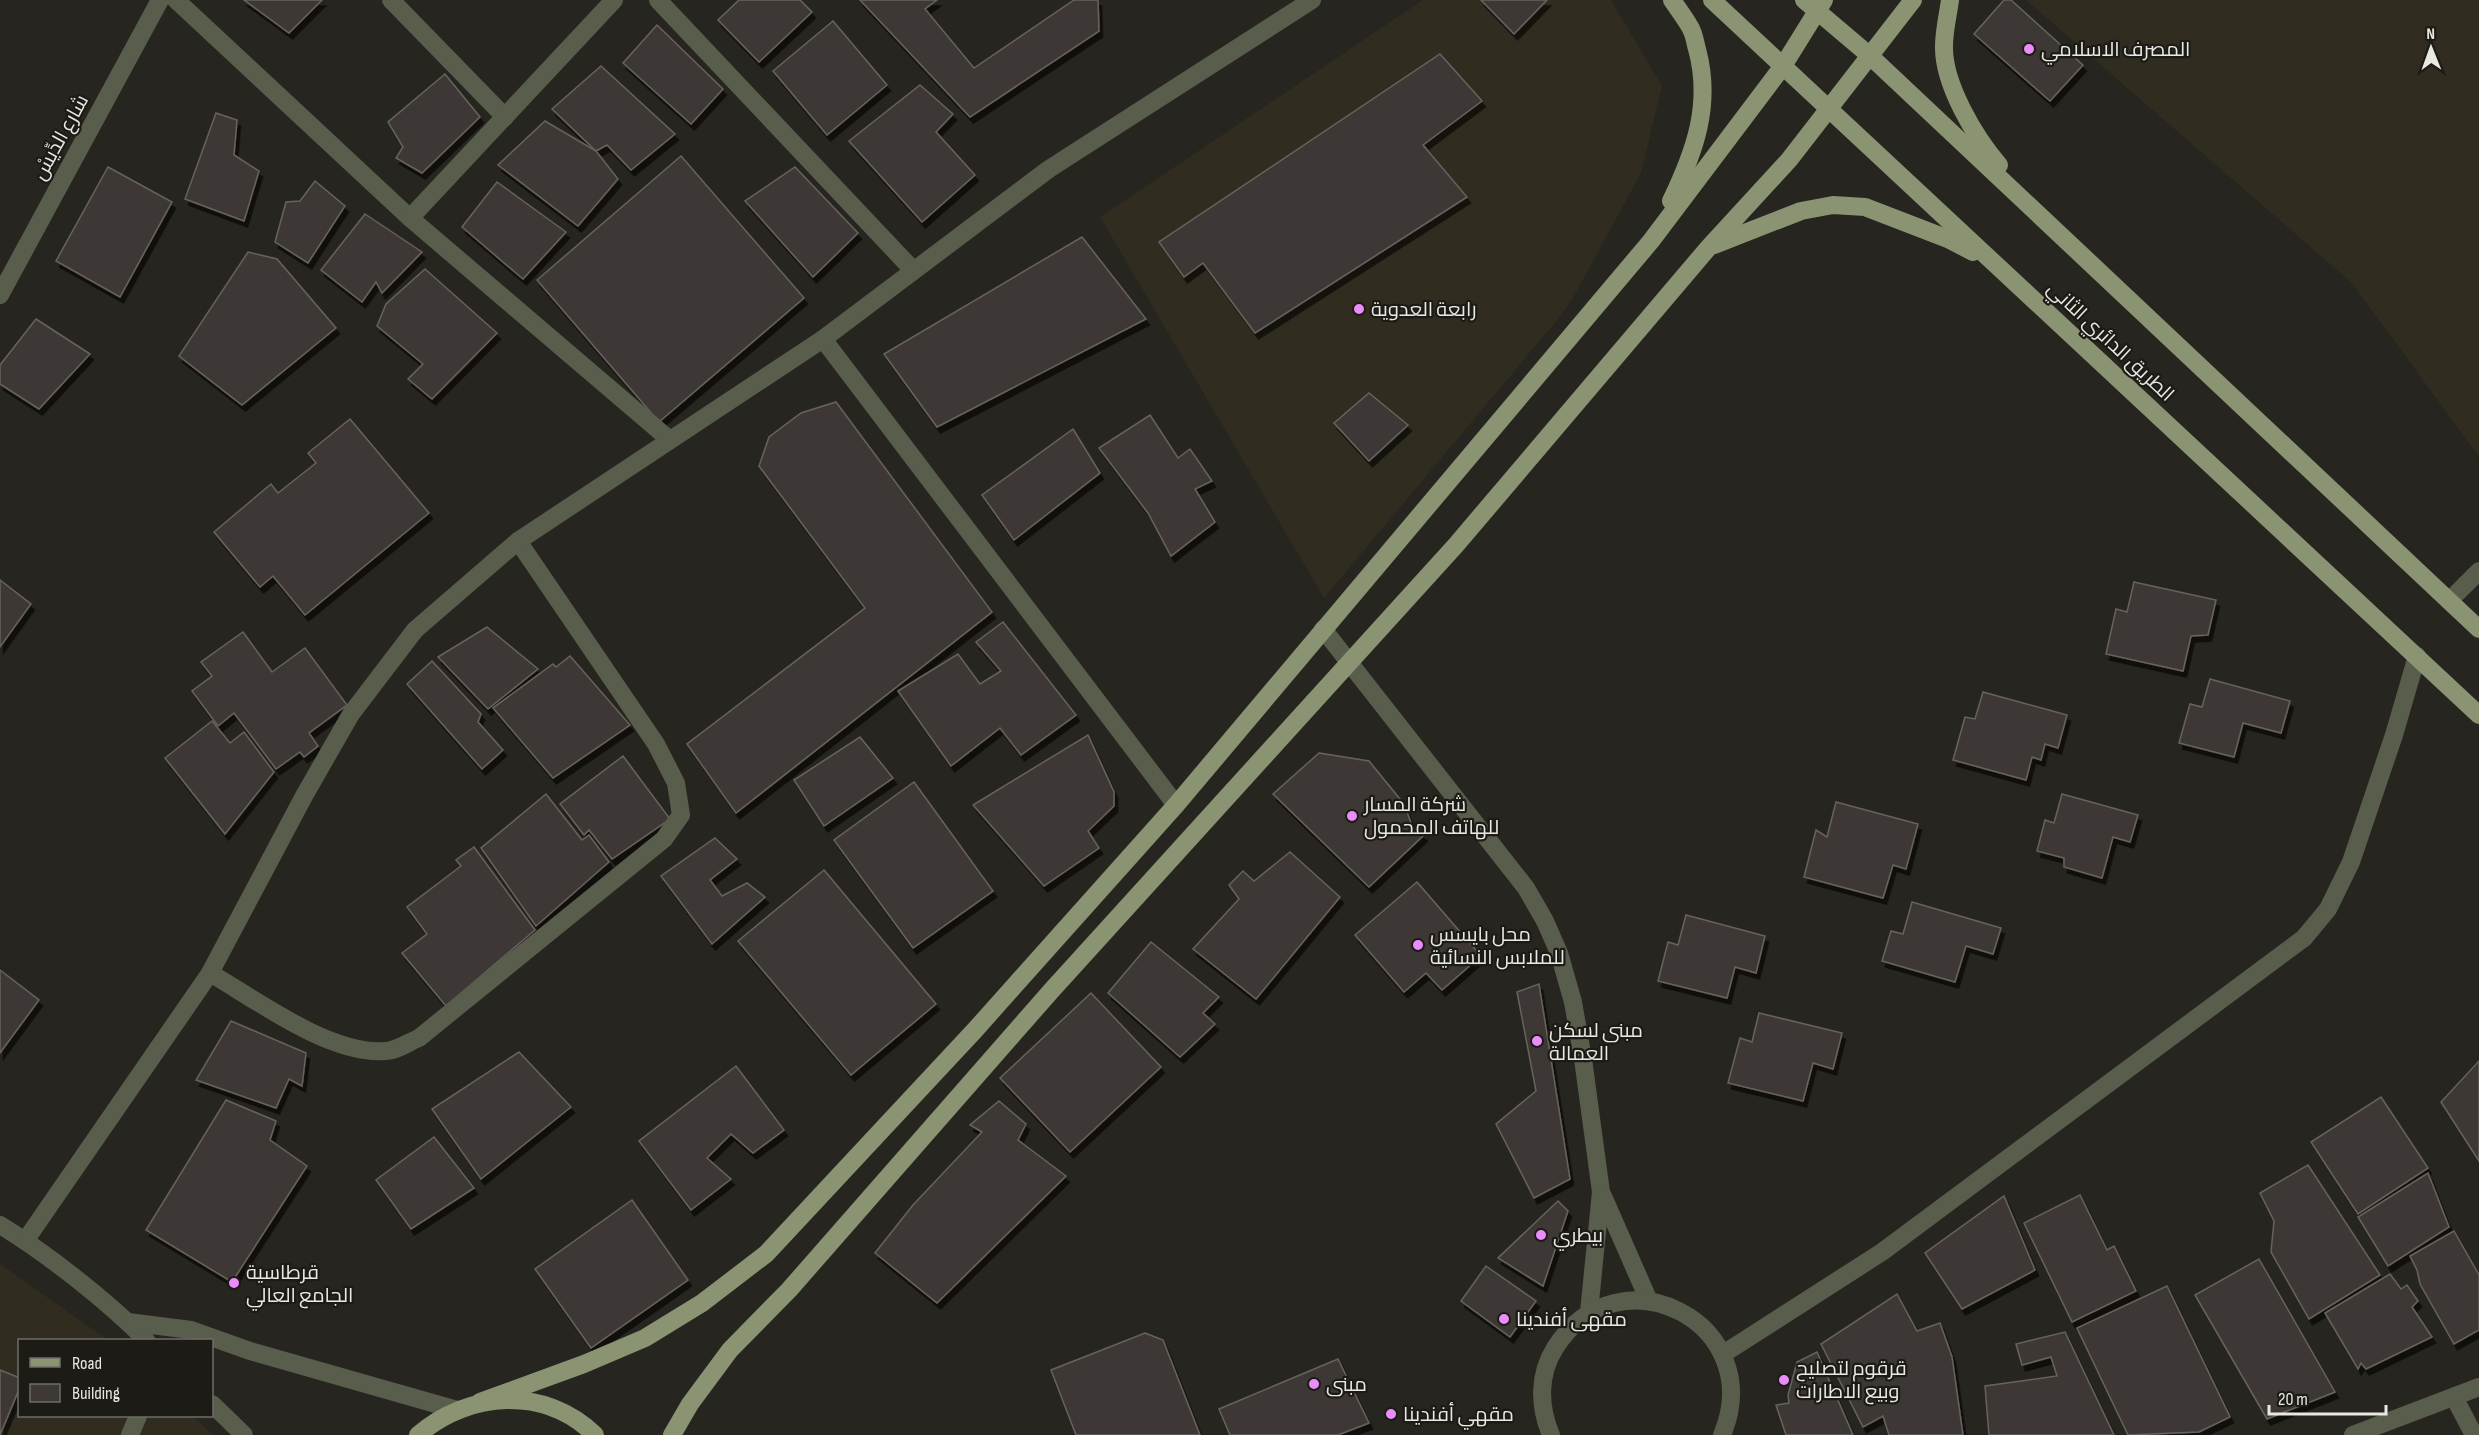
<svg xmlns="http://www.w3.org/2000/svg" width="2479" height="1435" font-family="'Sofia Sans Condensed',Cairo,sans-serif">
	<defs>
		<filter id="shadow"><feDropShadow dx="3.5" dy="6" stdDeviation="0" flood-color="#0009"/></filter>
	</defs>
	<rect width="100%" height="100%" fill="#27251f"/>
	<g fill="#302c20">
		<path d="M1423,0H1611L1662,86L1641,173L1573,298L1558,319L1324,598L1100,217Z"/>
		<path d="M2026,0H2479V457L2352,283Z"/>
		<path d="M0,1264L108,1340H20V1416H193L213,1435H0Z"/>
	</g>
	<g fill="#3e3934" stroke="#68625d" stroke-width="1.5" filter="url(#shadow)">
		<path d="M244,0H322L289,33Z"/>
		<path d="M739,0H800L812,12L759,62L718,20Z"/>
		<path d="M860,0H937L925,9L974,68L1074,0H1098L1099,31L970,117Z"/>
		<path d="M1481,0H1547L1514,34Z"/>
		<path d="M2004,0H2011L2083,65L2050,101L1974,34Z"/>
		<path d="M833,21L887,85L827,135L773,71Z"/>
		<path d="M657,25L723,89L691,124L623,63Z"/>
		<path d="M1440,54L1482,101L1423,145L1467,197L1255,333L1203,263L1184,277L1159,242Z"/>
		<path d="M601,66L675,134L631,170L607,145L596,151L552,109Z"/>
		<path d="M445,74L480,117L422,173L396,158L403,147L388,122Z"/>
		<path d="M920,85L953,114L936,132L975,175L922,222L849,141Z"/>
		<path d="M216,113L237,120L234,155L259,171L244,221L185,199Z"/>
		<path d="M545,121L596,151L618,179L578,226L498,165Z"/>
		<path d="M681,156L804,298L659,422L537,280Z"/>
		<path d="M108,167L172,202L120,297L56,261Z"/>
		<path d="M795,167L858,233L813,277L745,201Z"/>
		<path d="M315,181L345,206L308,263L275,242L286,202L300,201Z"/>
		<path d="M497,182L566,232L523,279L462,227Z"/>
		<path d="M365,214L422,252L382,293L376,282L362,302L321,270Z"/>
		<path d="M1082,237L1146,319L937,427L884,354Z"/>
		<path d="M248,252L277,259L336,328L242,405L179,356Z"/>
		<path d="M425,269L497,333L432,399L408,379L423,364L377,326L386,304Z"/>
		<path d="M36,319L90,354L39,409L0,384V365Z"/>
		<path d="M1369,393L1408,425L1369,461L1334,423Z"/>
		<path d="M836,402L992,612L736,813L687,744L865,608L759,466L769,437L801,413Z"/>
		<path d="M1150,415L1178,458L1190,449L1212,481L1195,489L1215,522L1171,556L1148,513L1099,448Z"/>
		<path d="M350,419L429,513L305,615L273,576L260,587L214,532L271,484L278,493L316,463L308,453Z"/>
		<path d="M1073,429L1100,473L1014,540L982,495Z"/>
		<path d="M0,580L31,604L0,647Z"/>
		<path d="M2134,582L2216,600L2208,635L2191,636L2183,671L2106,654L2116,609L2127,612Z"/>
		<path d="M1003,622L1076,715L1021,755L1000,728L951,766L898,691L958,654L980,684L1001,671L976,642Z"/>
		<path d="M487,627L538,669L488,709L438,657Z"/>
		<path d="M243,632L272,672L305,648L347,705L309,733L318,746L304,757L300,752L276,769L234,713L218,726L192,691L212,676L201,662Z"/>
		<path d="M570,656L630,725L553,778L493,708L553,664L556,667Z"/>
		<path d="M432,661L481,714L478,722L503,750L482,769L407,684Z"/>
		<path d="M2210,679L2290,701L2281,733L2243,723L2234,757L2179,743L2190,704L2202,707Z"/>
		<path d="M1983,692L2067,715L2058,748L2045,744L2041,760L2032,757L2026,780L1953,760L1965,717L1975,719Z"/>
		<path d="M212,721L230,743L244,732L274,772L225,834L165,758Z"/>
		<path d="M1088,735L1114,792V806L1088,831L1099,848L1044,886L973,805Z"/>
		<path d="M860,737L893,778L824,826L794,780Z"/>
		<path d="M1319,753L1369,761L1404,804L1413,828L1424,835L1369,887L1273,794Z"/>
		<path d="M623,756L670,819L612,859L589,830L584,835L560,804Z"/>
		<path d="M914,782L993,891L913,948L834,840Z"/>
		<path d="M546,794L582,840L589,835L609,862L536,926L481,848Z"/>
		<path d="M2062,794L2138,815L2130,842L2113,837L2102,878L2064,867V858L2037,851L2045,820L2054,823Z"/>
		<path d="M1836,802L1918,824L1906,869L1893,865L1883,898L1804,877L1816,830L1827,837Z"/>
		<path d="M715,838L737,859L710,880L722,896L747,883L765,897L712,944L661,876Z"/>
		<path d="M474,847L535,930L446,1006L402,953L427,934L407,907L461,866L456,860Z"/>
		<path d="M1290,852L1340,897L1256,999L1193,949L1239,899L1229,885L1243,871L1254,881Z"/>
		<path d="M824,870L936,1004L851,1075L738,941Z"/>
		<path d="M1417,882L1481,956L1442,990L1426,973L1404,992L1355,935Z"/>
		<path d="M1912,902L2001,928L1993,954L1966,946L1955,982L1882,961L1891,931L1903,934Z"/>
		<path d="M1686,915L1765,936L1756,973L1735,967L1727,998L1658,981L1668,942L1678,945Z"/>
		<path d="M1151,942L1219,997L1203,1013L1215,1024L1180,1057L1108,993Z"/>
		<path d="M0,970L39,1000L0,1053Z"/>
		<path d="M1539,984L1570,1179L1534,1198L1496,1124L1536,1091L1517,992Z"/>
		<path d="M1091,993L1161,1067L1070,1152L1000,1078Z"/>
		<path d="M1759,1013L1842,1033L1833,1069L1813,1063L1803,1101L1728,1083L1740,1038L1752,1042Z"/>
		<path d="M231,1021L306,1053L302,1086L289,1079L276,1108L196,1080Z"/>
		<path d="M519,1052L571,1107L481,1179L432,1109Z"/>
		<path d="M2479,1061V1161L2441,1102Z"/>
		<path d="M736,1066L784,1130L753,1153L731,1134L707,1158L731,1179L691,1210L639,1141Z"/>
		<path d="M2381,1097L2428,1168L2358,1214L2311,1142Z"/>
		<path d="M226,1100L276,1121L270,1140L307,1166L232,1282L146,1230Z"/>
		<path d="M999,1101L1026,1124L1018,1140L1066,1176L937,1303L875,1253L913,1205L982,1132L970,1125Z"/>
		<path d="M434,1137L474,1188L411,1229L376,1180Z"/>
		<path d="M2308,1165L2380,1275L2309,1319L2271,1252L2274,1221L2260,1193Z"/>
		<path d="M2428,1173L2449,1227L2388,1266L2358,1217Z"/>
		<path d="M2080,1195L2107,1250L2114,1246L2136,1291L2072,1322L2024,1223Z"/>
		<path d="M2004,1196L2035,1270L1962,1309L1925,1253Z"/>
		<path d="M632,1200L688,1280L591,1348L535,1269Z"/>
		<path d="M1558,1201L1568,1211L1543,1286L1498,1258Z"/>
		<path d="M2454,1231L2479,1275V1330L2454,1344L2420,1284L2417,1270L2410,1256Z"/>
		<path d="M2259,1259L2335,1392L2267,1419L2195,1295Z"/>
		<path d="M1486,1266L1536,1301L1510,1337L1461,1301Z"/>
		<path d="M2390,1274L2401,1289L2407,1285L2418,1301L2412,1307L2432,1337L2366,1369L2361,1363L2358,1369L2325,1313Z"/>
		<path d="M2167,1286L2230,1417L2199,1432L2128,1435L2077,1328Z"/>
		<path d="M1897,1294L1917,1331L1940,1323L1952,1357L1963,1435H1889L1883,1416L1863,1427L1821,1344Z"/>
		<path d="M2065,1332L2114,1435H1989L1985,1386L2057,1376L2051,1357L2022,1365L2016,1344Z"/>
		<path d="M1145,1333L1163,1340L1200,1435H1076L1051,1370Z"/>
		<path d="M1817,1352L1853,1435H1786L1776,1405L1789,1403L1788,1395L1797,1362Z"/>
		<path d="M1338,1359L1369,1423L1338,1435H1230L1219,1409Z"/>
		<path d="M0,1370L20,1378V1387L0,1435Z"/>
	</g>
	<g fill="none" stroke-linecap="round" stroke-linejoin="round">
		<g stroke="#585d4c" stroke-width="18">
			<path d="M176,0L410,218L670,440"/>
			<path d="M391,0L505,117"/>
			<path d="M658,0L913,270"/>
			<path d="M410,218L614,0"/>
			<path d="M0,295L160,0"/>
			<path d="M823,339L1176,805"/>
			<path d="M2449,601L2479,571"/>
			<path d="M1323,629L1526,888L1545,921L1559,953L1573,1002L1583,1059L1601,1192L1589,1312"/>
			<path d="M210,973C258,1001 330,1055 385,1051C396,1051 409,1042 419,1038L664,839L681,815L676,783L656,744L518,541"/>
			<path d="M1603,1196L1649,1301"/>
			<path d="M0,1225C49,1255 106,1300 146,1340"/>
			<path d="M25,1241L210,973L304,796L351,714L415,630L518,541L823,339L1049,169L1312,0"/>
			<path d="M128,1322L191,1330L250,1351L457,1410"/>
			<path d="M1723,1354L1882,1252L2304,938L2328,909L2351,862L2394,735L2417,656"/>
			<path d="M2454,1397L2474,1435"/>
			<path d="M212,1404L244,1435"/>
			<path d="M130,1435L138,1416"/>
			<path d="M1551,1435C1539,1407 1538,1375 1555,1348C1619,1246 1769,1324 1722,1435"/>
			<path d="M2353,1435L2479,1387"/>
		</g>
		<g stroke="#8b9472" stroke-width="18">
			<path d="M1712,0L2479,715"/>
			<path d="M1804,0L1869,55L2479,629"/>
			<path d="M1950,0C1948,15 1944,31 1944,46C1943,84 1975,137 1999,165"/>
			<path d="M1671,201C1695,151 1712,104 1697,49C1695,42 1694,33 1690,27C1685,18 1678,9 1672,0"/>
			<path d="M1714,245L1801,211L1833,205L1865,207L1948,239L1973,252"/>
			<path d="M480,1402L584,1364L645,1338L702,1303L766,1254L975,1030L1176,805L1651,241L1783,66L1824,0"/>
			<path d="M418,1435C469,1391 545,1386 595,1435"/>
			<path d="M672,1435L690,1404L730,1350L789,1290L1051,991L1456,545L1709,247L1789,160L1913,0"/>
		</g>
	</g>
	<g fill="#ec8cfb" stroke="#1d1b15" stroke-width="2">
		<circle cx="2029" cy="49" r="6"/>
		<circle cx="1359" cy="309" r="6"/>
		<circle cx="1352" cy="816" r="6"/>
		<circle cx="1418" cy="945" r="6"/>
		<circle cx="1537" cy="1041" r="6"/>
		<circle cx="1541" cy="1235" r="6"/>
		<circle cx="234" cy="1283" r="6"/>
		<circle cx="1504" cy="1319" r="6"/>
		<circle cx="1784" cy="1380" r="6"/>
		<circle cx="1314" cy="1384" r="6"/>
		<circle cx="1391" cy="1414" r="6"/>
	</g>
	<g text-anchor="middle" stroke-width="4.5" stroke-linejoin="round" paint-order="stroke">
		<g font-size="20" fill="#eae8e4" stroke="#1d1b15" text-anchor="start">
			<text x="2041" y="56">المصرف الاسلامي</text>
			<text x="1371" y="316">رابعة العدوية</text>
			<text x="1364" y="811">شركة المسار<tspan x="1364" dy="23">للهاتف المحمول</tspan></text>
			<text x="1430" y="941">محل بايسس<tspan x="1430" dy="23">للملابس النسائية</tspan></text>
			<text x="1549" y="1037">مبنى لسكن<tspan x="1549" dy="23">العمالة</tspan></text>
			<text x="1553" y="1242">بيطري</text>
			<text x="246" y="1279">قرطاسية<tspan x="246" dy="23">الجامع العالي</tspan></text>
			<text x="1516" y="1326">مقهى أفندينا</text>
			<text x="1796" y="1375">قرقوم لتصليح<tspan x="1796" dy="23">وبيع الاطارات</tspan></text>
			<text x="1326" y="1391">مبنى</text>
			<text x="1403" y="1421">مقهي أفندينا</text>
		</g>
		<g font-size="20" fill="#eae8e4" stroke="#1d1b15">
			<text transform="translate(60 137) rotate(-61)" y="7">شارع الدِّيسْ</text>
			<text transform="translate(2111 341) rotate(43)" y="7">الطريق الدائري الثاني</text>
		</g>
	</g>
	<rect x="18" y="1339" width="195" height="78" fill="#1d1b15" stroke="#6f6d68" stroke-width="1.5"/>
	<rect x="30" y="1358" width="30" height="9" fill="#8b9472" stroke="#6f6d68" stroke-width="1.5"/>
	<text x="72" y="1369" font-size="18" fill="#eae8e4">Road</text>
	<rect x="30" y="1384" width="30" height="18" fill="#3e3934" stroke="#6f6d68" stroke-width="1.5"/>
	<text x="72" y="1399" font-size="18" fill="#eae8e4">Building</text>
	<g transform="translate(2431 48) rotate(359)" stroke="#1d1b15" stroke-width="4.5" paint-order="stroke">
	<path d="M0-4.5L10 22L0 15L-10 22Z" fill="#eae8e4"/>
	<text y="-9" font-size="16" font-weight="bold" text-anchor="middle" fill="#eae8e4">N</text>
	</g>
	<path d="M2269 1405v9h117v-9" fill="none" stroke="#eae8e4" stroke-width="3"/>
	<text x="2278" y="1405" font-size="18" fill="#eae8e4" stroke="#1d1b15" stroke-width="4.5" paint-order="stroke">20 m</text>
</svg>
